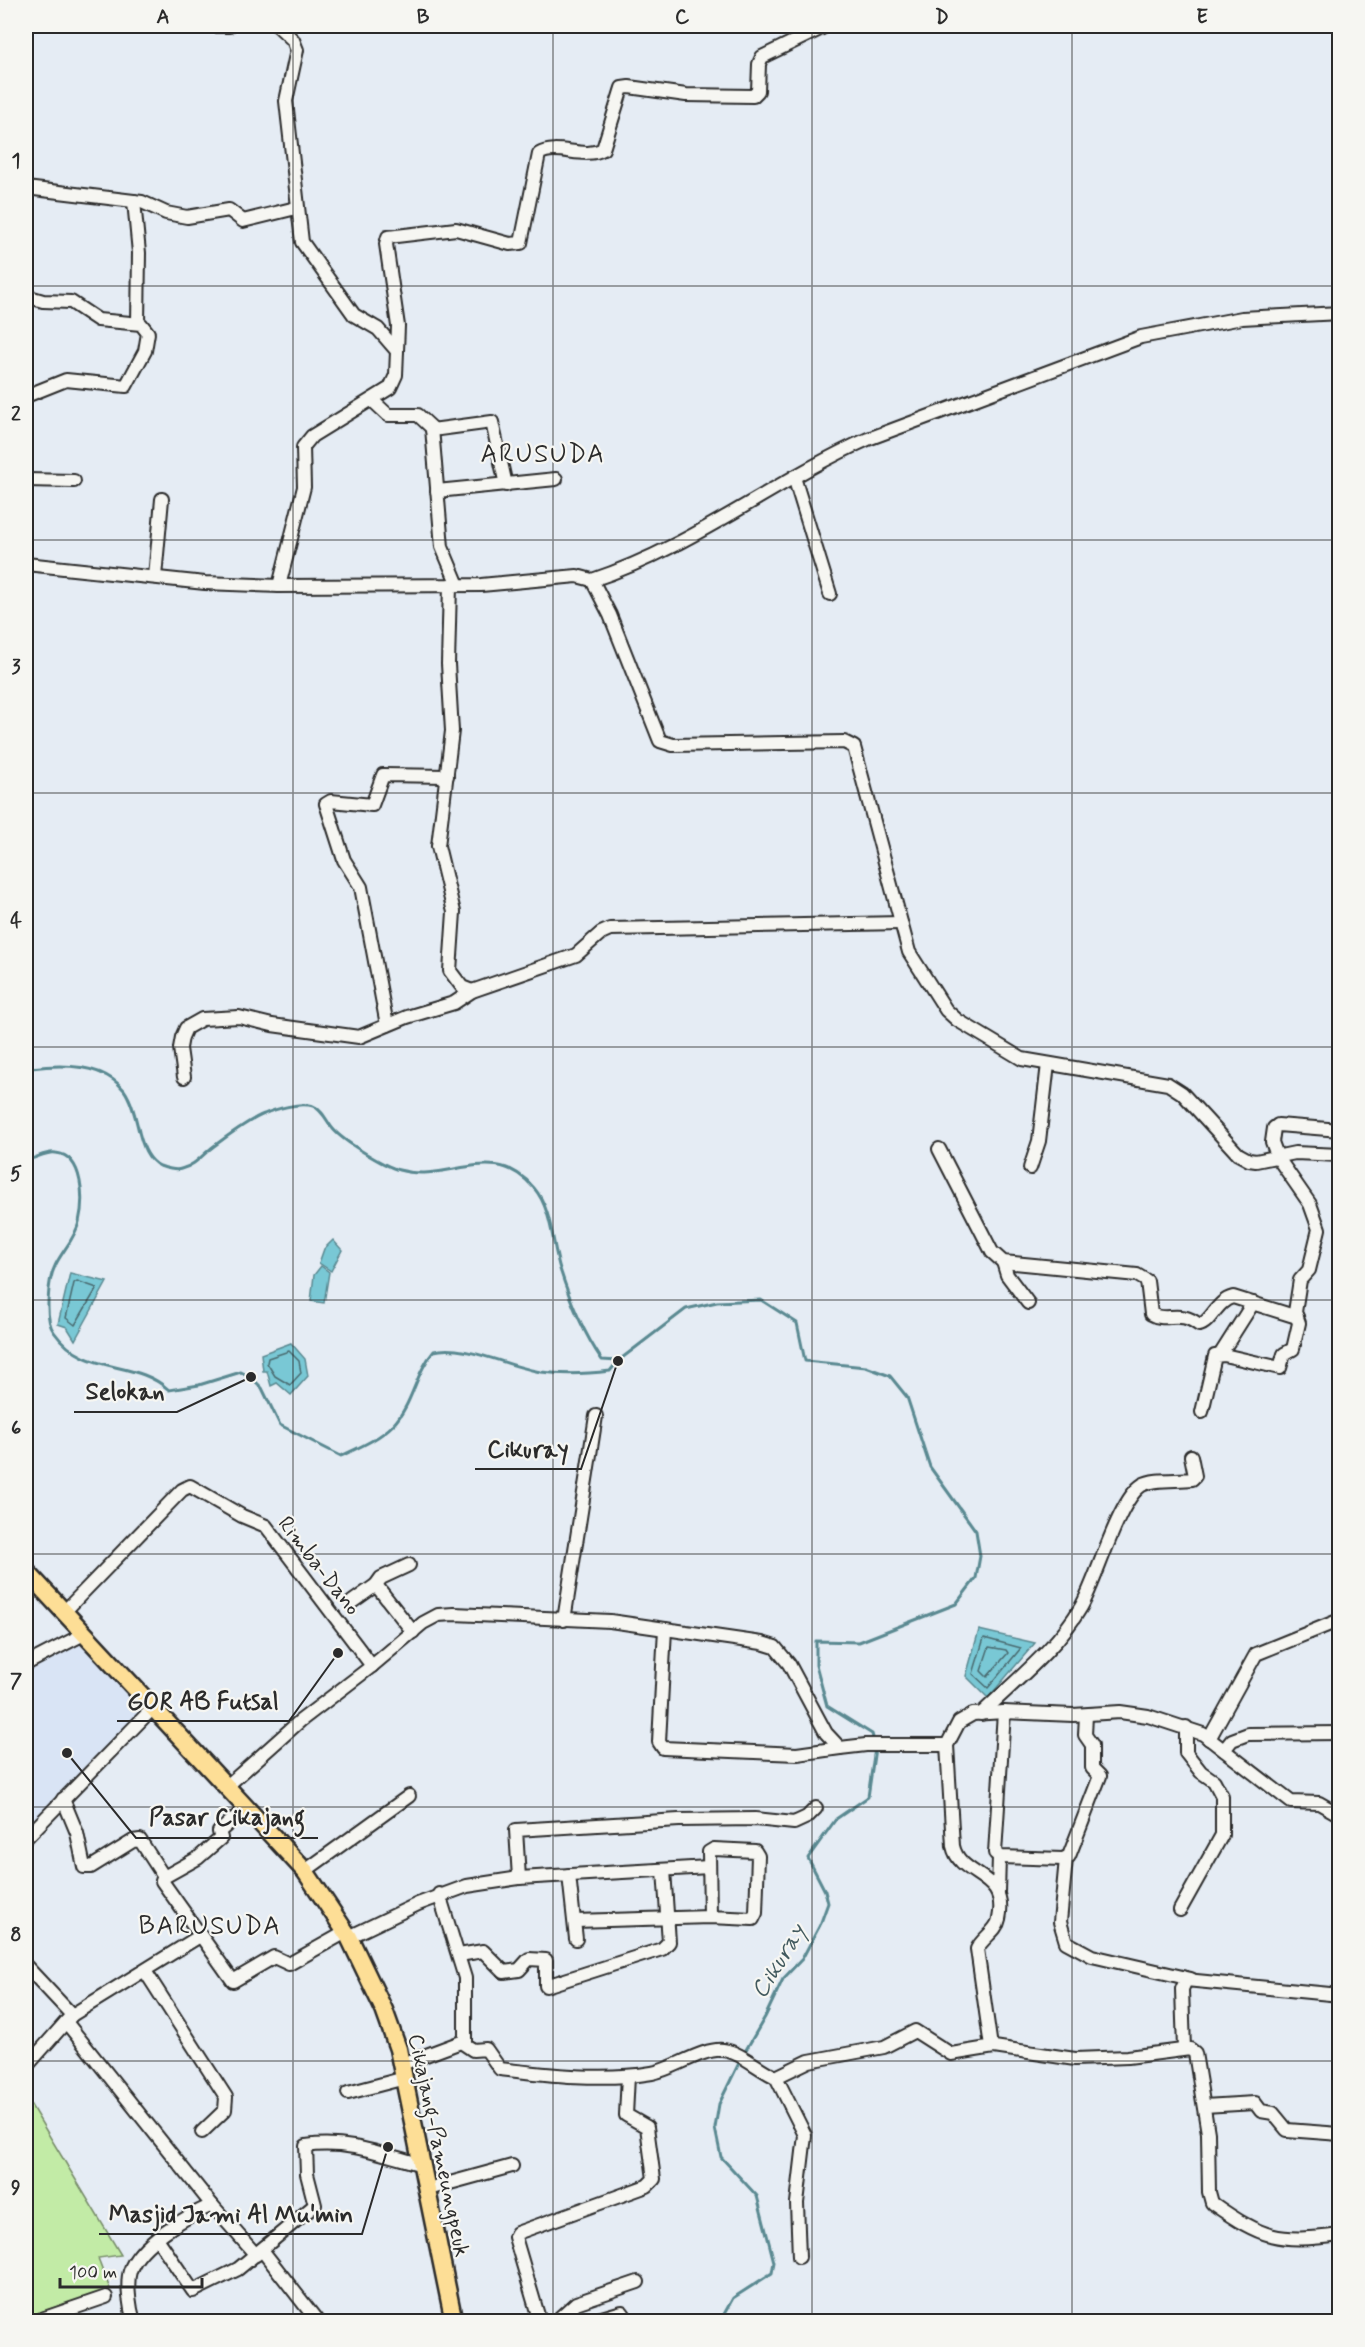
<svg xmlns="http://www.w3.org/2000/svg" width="1365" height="2347" font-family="Mynerve,sans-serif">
	<rect width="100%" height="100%" fill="#e5ecf4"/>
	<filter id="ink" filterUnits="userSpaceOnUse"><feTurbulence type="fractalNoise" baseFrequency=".0167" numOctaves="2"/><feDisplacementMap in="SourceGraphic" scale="12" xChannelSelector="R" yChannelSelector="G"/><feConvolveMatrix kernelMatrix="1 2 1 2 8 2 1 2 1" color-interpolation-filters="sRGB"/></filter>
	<g filter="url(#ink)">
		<path fill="#d9e4f5" d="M84,1634L152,1709L26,1838V1664Z"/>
		<path fill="#c2eba6" stroke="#768b68" stroke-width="1.5" d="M26,2097L121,2255L98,2258L110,2289L26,2317Z"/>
		<g fill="#79c8d5" stroke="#5a8991" stroke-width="1.5">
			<path d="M333,1240L342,1250L331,1271L319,1263L324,1249Z"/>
			<path d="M321,1266L329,1272L324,1303L311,1301L314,1275Z"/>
			<path d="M70,1273L107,1282L75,1340L67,1327L58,1324Z"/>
			<path d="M291,1343L305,1359L308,1376L291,1395L277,1383L271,1386L267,1371H263L261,1354Z"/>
			<path d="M979,1630L1035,1643L988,1698L966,1676Z"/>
		</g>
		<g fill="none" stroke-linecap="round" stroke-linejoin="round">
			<g stroke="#4a6a6f" stroke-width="1.5">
				<path d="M77,1281L97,1288L75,1325L66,1318L74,1283Z"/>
				<path d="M289,1351L299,1361L301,1373L290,1385L275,1376L267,1363L268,1358Z"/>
				<path d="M984,1638L1021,1648L988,1688L973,1674Z"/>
				<path d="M989,1647L1006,1650L1008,1653L987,1677L981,1671Z"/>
			</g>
			<g stroke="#5a8991" stroke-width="3">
				<path d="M26,1077L31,1068C61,1064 103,1063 124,1090C132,1101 136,1119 139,1132C142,1144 147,1160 160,1166C165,1168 176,1171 181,1169C195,1166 203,1154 214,1146C229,1135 247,1121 264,1114C275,1109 300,1102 313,1106C323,1110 327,1122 333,1129C343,1141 384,1166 399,1170C449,1184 494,1140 534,1188C552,1209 552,1243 560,1269C570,1301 583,1332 602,1360L618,1361L686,1309L717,1302L761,1300L797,1323L805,1361L866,1367L890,1376L907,1397L930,1467L976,1531L980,1556L976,1578L956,1604L859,1642L816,1641V1665L827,1706L872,1734L874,1741"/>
				<path d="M26,1160C36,1159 46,1151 56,1153C84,1156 84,1201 79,1222C75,1239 62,1251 55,1266C48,1280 44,1320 54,1332C86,1377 134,1358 169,1390L199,1385L241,1372L251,1377L262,1388L280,1425L341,1456C360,1447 379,1439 393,1425C413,1404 415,1373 434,1351C462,1343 510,1367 541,1372C565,1375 586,1374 610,1371L618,1361"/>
				<path d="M743,2055L765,2017L783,1979L802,1959L820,1925L828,1903L825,1891L808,1858L836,1819L868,1797L875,1748"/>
				<path d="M726,2322L723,2316L733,2298L772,2273L774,2262L757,2196L721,2157L715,2128L719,2104L740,2061"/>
			</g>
			<defs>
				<g id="minor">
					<path d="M212,26H229"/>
					<path d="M278,26L293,40L297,50L286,101L302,242L354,315L378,329L397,351L396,375L390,388L312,436L303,447L304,487L279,586"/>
					<path d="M26,188L142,202L166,213L187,217L229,210L243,221L296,208"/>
					<path d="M134,201L139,253L138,323"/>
					<path d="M26,296L43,301L71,302L98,320L141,324L148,333L145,351L126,386L66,380L26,396"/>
					<path d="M397,351L398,326L386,244L388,237L456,229L510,244L521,243L539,154C557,143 584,160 603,149L622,88L629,87L686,95L753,96L758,91L759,64L762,57L826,26"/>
					<path d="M373,401L388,415H418L432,428L442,547L458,585"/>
					<path d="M432,430L492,422L506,485"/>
					<path d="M794,477L830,594"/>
					<path d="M26,480L74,481"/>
					<path d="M437,491L556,479"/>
					<path d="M26,564L205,583L279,586L481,585L577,576L592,580C691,548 774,481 868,439L1141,337L1242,318L1340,313"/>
					<path d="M155,577L162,499"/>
					<path d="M592,580L610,615L660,741L673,745L844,742L854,747L909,952L946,1010L957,1020L1022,1059L1168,1084L1182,1093L1238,1154L1249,1160L1256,1161L1295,1153L1340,1155"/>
					<path d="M450,585L448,664L452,731L438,846L454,912L450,971L462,987L472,991"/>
					<path d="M387,1025L361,887L344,860L326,804L331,801L372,805L383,775L447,776"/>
					<path d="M184,1077L180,1048L182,1037L186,1028L202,1019L239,1017L272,1025L359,1037L407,1017L454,1003L472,991L576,955L601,933L610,929L901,923"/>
					<path d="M939,1149L992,1252L1003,1262L1137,1275L1147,1281L1151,1314C1166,1323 1180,1309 1199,1325C1211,1323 1216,1301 1233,1297L1297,1317"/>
					<path d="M1030,1168L1039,1141L1048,1064"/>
					<path d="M1003,1262L1007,1275L1028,1303"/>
					<path d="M1220,1355L1253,1303"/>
					<path d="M1202,1412L1215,1356L1224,1355L1280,1368L1284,1354L1293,1349L1299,1323L1295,1312L1300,1280L1309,1270L1319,1229L1310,1204L1278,1158L1272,1142L1274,1128L1278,1125L1340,1130"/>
					<path d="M409,1565L381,1578L376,1585L413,1632"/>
					<path d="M352,1602L376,1585"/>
					<path d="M64,1612L182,1490L190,1486L242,1516L266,1526L372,1666"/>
					<path d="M564,1620L596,1416"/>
					<path d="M665,1629L659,1742L663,1748L797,1754L840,1748"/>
					<path d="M26,1664L84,1634"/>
					<path d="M1004,1712L995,1853L1000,1857L1063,1859L1069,1856L1100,1776L1092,1768V1745L1085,1735L1086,1715"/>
					<path d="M981,1714C1015,1681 1057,1648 1081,1607C1097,1580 1118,1500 1142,1485C1154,1478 1178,1481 1192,1479L1195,1476L1191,1456"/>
					<path d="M1209,1739L1256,1654L1340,1620"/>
					<path d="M1224,1750L1232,1740L1248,1734L1340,1733"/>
					<path d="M227,1786L300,1721L372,1666L423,1623L438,1615L454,1614L610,1621L762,1643L775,1647L789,1664L826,1733L840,1748L866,1745H947"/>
					<path d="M63,1799L77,1833L84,1867H91L133,1841L140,1840L164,1877L162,1881L233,1981L274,1957L289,1964L346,1932"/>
					<path d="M26,1838L152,1709"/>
					<path d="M1066,1859L1060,1922L1066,1942L1092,1956L1191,1979"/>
					<path d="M305,1871L409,1796"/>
					<path d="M569,1875L576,1939"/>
					<path d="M164,1877L198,1858L221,1838L219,1832L247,1807"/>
					<path d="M519,1878L516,1830L679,1820L755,1819L794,1823L807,1817L816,1808"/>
					<path d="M998,1892L999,1857"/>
					<path d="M439,1894L465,1978V2043"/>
					<path d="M1180,1910L1222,1835V1796L1214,1781L1201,1772L1186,1753V1727"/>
					<path d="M575,1921L710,1917L753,1919L756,1913L758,1856L755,1851L714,1849L709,1852L710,1917"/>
					<path d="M349,1937L418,1904L467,1886L519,1878L709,1867"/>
					<path d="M459,1955L483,1951L504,1972L519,1970L529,1959L546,1960V1986L662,1949L669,1942L664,1870"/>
					<path d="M26,1966L72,2015L26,2067"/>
					<path d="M145,1971L226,2097L225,2110L202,2132"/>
					<path d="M72,2015L200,1936"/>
					<path d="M66,2022L212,2205L256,2255"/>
					<path d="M991,2047L977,1949C982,1938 997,1931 999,1919C1009,1872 960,1879 953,1846L947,1745L959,1722L973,1714L1004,1712L1073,1715L1120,1712L1148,1716L1203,1734L1291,1802L1319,1803L1340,1815"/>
					<path d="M1184,2049L1182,1989L1186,1980L1340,1995"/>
					<path d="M402,2064L461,2042L473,2050L486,2049L500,2069C548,2075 604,2081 652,2073C674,2069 702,2048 723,2050C741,2052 759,2070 776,2077L809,2061L884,2047L915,2031L951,2054L994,2047L1075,2059L1128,2057L1190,2049L1195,2053L1208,2133L1209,2192L1212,2203C1263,2239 1278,2243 1340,2235"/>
					<path d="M776,2077L805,2135L797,2203L799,2257"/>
					<path d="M348,2093L405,2078"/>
					<path d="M1204,2106L1255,2103L1261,2111L1273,2113L1287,2130L1340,2134"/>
					<path d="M428,2189L512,2166"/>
					<path d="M157,2238L193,2291L238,2269L315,2205L307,2174L306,2146C348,2140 382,2154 423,2165"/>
					<path d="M262,2250L318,2322"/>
					<path d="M33,2322L106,2297"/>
					<path d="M134,2322C130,2308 126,2284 130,2271C139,2243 187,2216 212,2205"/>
					<path d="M540,2322L515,2237L517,2233L647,2186L654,2179L647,2127L626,2115L628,2076"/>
					<path d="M555,2322L576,2303L638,2282"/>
					<path d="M588,2322L622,2312L629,2322"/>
				</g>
				<path id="major" d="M26,1571L305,1871L349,1937L384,2010L398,2049L454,2322"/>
			</defs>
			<use href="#minor" stroke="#2b2b2b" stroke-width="16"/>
			<use href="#major" stroke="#2b2b2b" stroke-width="21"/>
			<use href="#minor" stroke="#f6f6f2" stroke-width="12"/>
			<use href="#major" stroke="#fdde96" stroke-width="16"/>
		</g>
	</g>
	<path fill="none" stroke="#2b2b2b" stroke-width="1.5" stroke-opacity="0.55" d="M293,26V2322M553,26V2322M812,26V2322M1072,26V2322M26,286H1340M26,540H1340M26,793H1340M26,1047H1340M26,1300H1340M26,1554H1340M26,1807H1340M26,2061H1340"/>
	<g text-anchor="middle" stroke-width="4.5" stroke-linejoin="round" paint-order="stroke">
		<g font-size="22" fill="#2b2b2b" stroke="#f6f6f2">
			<text transform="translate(320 1565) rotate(52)" y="8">Rimba-Dano</text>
			<text transform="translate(440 2145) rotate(78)" y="8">Cikajang-Pameungpeuk</text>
		</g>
		<g font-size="24" font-style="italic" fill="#425a5e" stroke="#f6f6f2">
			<text transform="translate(778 1961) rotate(-58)" y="8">Cikuray</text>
		</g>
		<g font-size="26" letter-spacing="1.5" fill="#2b2b2b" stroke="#f6f6f2">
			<text x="543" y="462">ARUSUDA</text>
			<text x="210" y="1934">BARUSUDA</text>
		</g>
	</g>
	<path fill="none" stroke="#2b2b2b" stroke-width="2" d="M251 1377L177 1412H74M618 1361L581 1469H475M338 1653L289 1721H117M67 1753L136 1838H318M388 2147L362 2234H99"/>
	<g fill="#2b2b2b" stroke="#f6f6f2" stroke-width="2">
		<circle cx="251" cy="1377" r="6"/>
		<circle cx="618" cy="1361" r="6"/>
		<circle cx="338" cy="1653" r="6"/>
		<circle cx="67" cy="1753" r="6"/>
		<circle cx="388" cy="2147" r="6"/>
	</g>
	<g font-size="24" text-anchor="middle" font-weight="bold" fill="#2b2b2b" stroke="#f6f6f2" stroke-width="4.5" stroke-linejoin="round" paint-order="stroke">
		<text x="125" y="1399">Selokan</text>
		<text x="528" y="1457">Cikuray</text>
		<text x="203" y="1709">GOR AB Futsal</text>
		<text x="227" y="1825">Pasar Cikajang</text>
		<text x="231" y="2222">Masjid Jami Al Mu'min</text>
	</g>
	<rect width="1365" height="2347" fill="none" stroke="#f6f6f2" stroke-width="66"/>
	<path d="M60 2278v9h142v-9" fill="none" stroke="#2b2b2b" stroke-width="3"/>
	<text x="69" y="2278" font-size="18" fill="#2b2b2b" stroke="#f6f6f2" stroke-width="4.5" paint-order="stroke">100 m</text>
	<rect x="33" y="33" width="1299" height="2281" fill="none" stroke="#2b2b2b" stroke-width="2"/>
	<g font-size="20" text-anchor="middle" font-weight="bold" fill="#2b2b2b">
		<text x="163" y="23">A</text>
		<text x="423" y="23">B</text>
		<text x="682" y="23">C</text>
		<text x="942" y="23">D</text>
		<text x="1202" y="23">E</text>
		<text x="16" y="167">1</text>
		<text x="16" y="420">2</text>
		<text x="16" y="673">3</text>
		<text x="16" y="927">4</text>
		<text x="16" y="1180">5</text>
		<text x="16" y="1434">6</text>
		<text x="16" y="1687">7</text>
		<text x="16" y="1941">8</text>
		<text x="16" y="2194">9</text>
	</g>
</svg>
